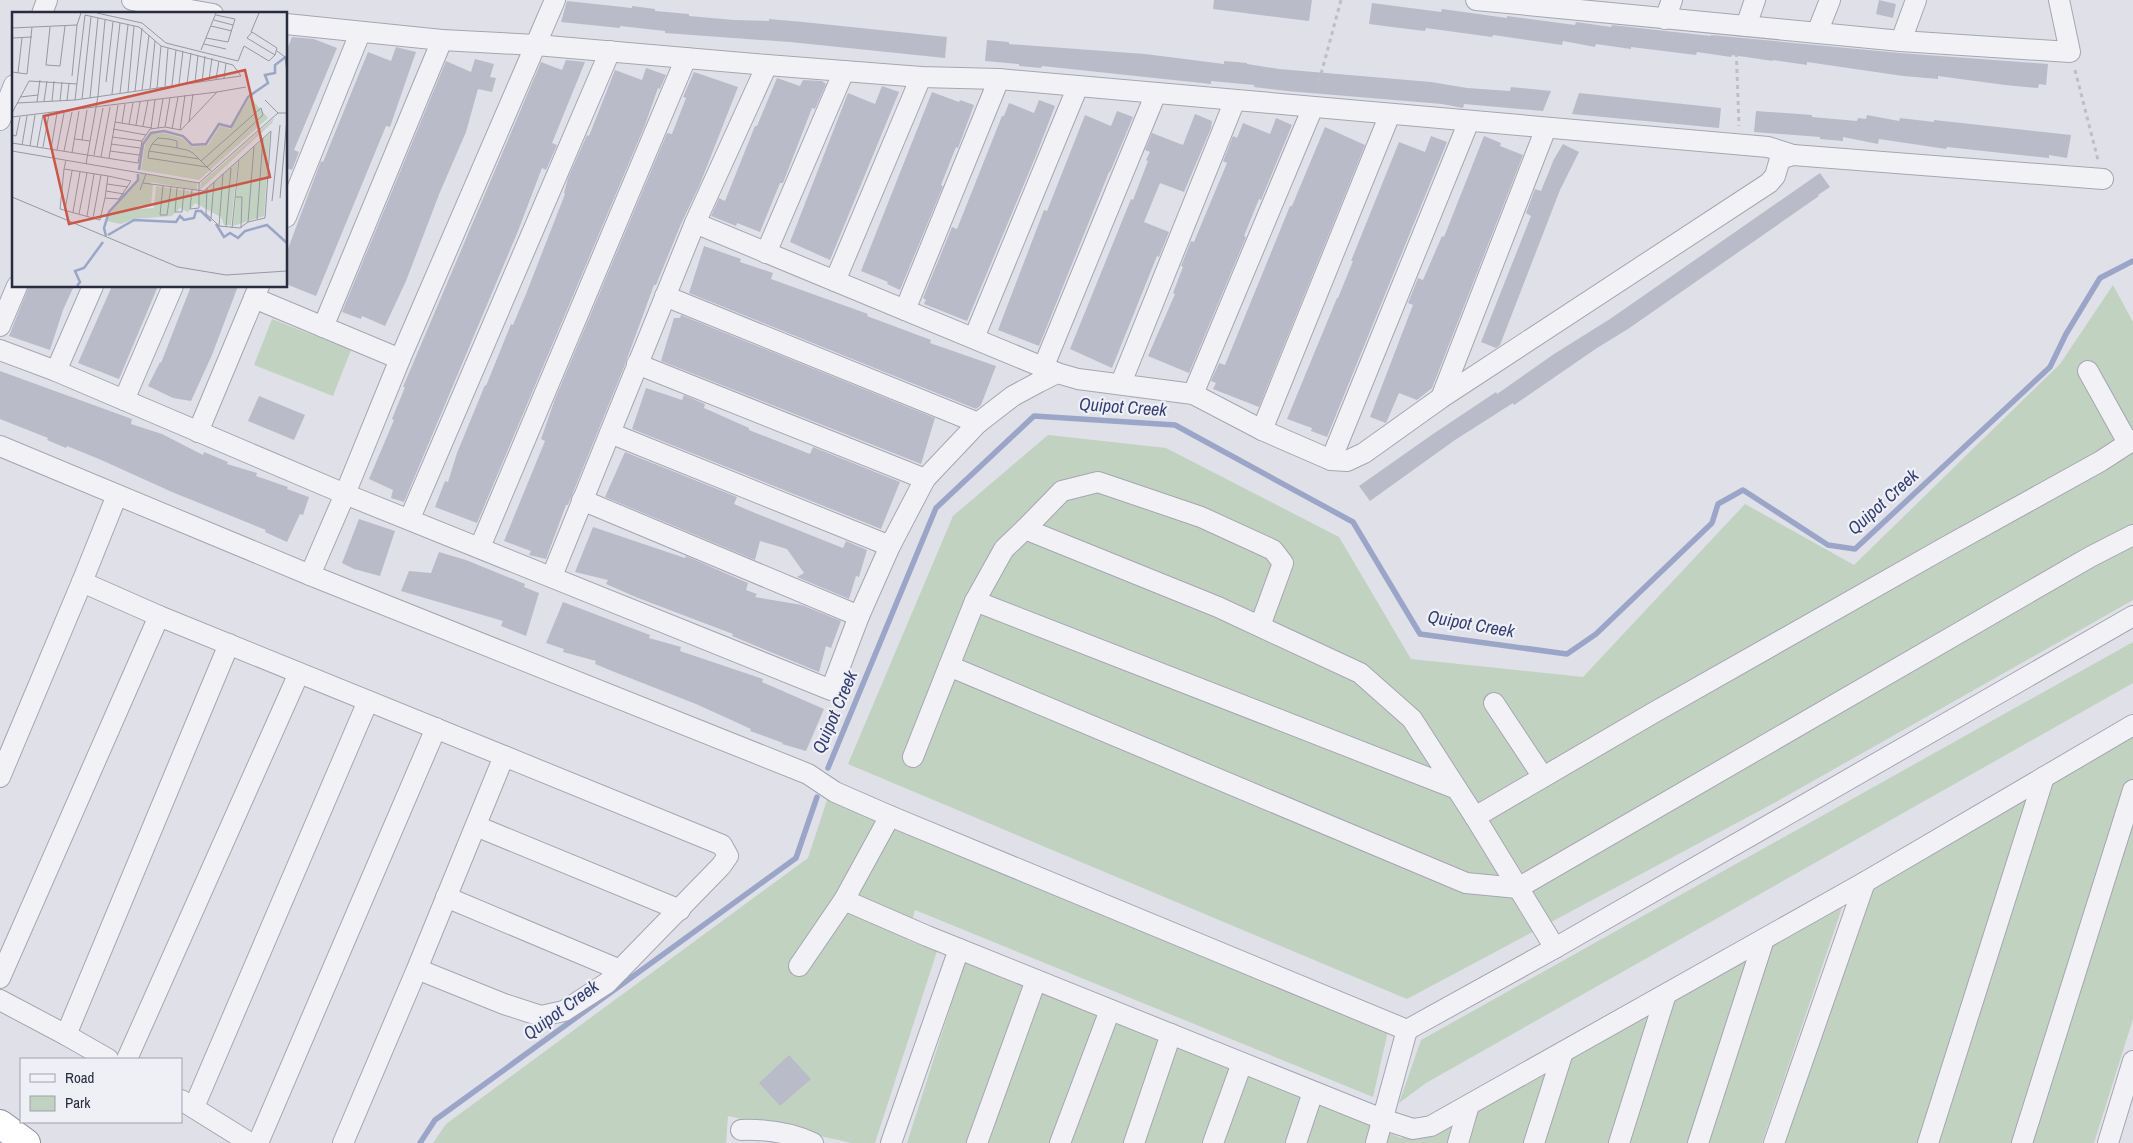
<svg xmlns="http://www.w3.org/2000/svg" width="2133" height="1143" font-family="'Archivo Narrow',sans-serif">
	<rect width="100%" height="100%" fill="#dfe0e8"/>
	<g fill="#c1d2c1">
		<path d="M2113,285L2133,322V600L1776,802L1407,999L848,764L953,516L1048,435L1166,448L1339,537L1411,659L1583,677L1745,504L1854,565L2060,364Z"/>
		<path d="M272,319L351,350L333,396L254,365Z"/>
		<path d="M2133,642V683L1426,1083L1399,1103L1421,1040Z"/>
		<path d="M2133,734V1019L2094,1143H1784L1873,882Z"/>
		<path d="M828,797L1388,1031L1373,1097L915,910L907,940L937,951L875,1143H852L728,1116L726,1143H433L446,1124L808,858Z"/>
		<path d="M1845,899L1762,1143H907L965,961L1401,1138Z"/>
	</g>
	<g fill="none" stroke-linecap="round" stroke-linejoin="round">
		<g stroke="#9ba5c7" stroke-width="5.5">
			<path d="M828,768L936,508L1034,416L1175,425L1353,522L1420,634L1567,654L1596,634L1712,523L1718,504L1743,490L1828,545L1855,549L2050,367L2066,334L2100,278L2133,261"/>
			<path d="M420,1143L435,1120L796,858L817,797"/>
		</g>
	</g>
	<g fill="#babbc8">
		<path d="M1214,0H1312L1309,21L1213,9Z"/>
		<path d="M1879,0L1896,4L1893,18L1876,14Z"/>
		<path d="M567,1L632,8V6L655,9V11L689,14V16L734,20L769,21V19L803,22L947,37L945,58L790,42L665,33V31L620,26V28L561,22Z"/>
		<path d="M1372,3L1441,12L1442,9L1507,18V16L1575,25L1576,22L1611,27L1612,25L1711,36V35L1900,53L2048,64L2046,85L2039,84L2038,88L2005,85L1938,76V79L1903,76L1807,62V65L1773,60V61L1732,55L1731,57L1697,52L1696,55L1631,47V49L1596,44L1595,47L1563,41L1562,45L1493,35L1492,37L1426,28L1425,31L1392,27L1369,24Z"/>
		<path d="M292,37L314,39L337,48L294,150L299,152L292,170L286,168V52Z"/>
		<path d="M987,40L1009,42V44L1145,54L1224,64V61L1247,63V64L1279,69L1431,82L1467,88L1510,91L1511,87L1551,91L1543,111L1464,104L1463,108L1442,104L1287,91L1254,87V85L1211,81V84L1042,66L1041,68L1019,66V64L985,61Z"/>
		<path d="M396,47L416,52L410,69L390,127L386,126L316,296L286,284V254L321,161L323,162L368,52L391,61Z"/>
		<path d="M475,59L494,64L490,77L496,78L492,92L478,89L466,132L440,192L406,281L385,326L362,316L361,319L342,312L446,61L471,72Z"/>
		<path d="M566,60L585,62L552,143L557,145L546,170L542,168L518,231L404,502L391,498L393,490L369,479L394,420L392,419L405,387H403L541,62L562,70Z"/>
		<path d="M646,68L666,75L660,89L658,88L645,125L477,523L435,507L445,481L448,482L457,453L485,385L486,386L511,324L513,325L526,294L565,194L564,193L568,178L587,135L589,136L615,70L642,80Z"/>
		<path d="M694,72L738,87L700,184L681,224L656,285H654L624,367L568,505H566L546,559L529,555L531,551L504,541L545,441L541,439L555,399L667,133L672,134L686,98L683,97Z"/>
		<path d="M777,78L800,86L803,80L822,81L826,84L815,109L812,108L783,183H780L760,232L737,223L736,226L711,216L719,198L725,201L755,126H757Z"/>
		<path d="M882,86L899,92L830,260L790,242L848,93L875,104Z"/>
		<path d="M932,92L959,102L960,100L974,105L958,148L956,147L941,185L943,186L900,290L887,284L888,282L861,271Z"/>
		<path d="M1579,93L1721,108L1719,128L1572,114Z"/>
		<path d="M1039,100L1055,106L1037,153L967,321L924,304L926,300L923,298L952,227L957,229L1002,116H1004L1009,103L1034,113Z"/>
		<path d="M1117,111L1133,117L1110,172H1109L1039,346L998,330L1044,210L1047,211L1085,115L1111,126Z"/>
		<path d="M1756,111L1812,115V117L1857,121L1858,118L1866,119L1867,115L1899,121L1900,118L1934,122V120L2071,135L2067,158L2049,155V158L1947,147L1946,149L1879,139L1878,144L1843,137V141L1820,139V137L1754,132Z"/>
		<path d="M1195,114L1212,121L1211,128L1184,192L1160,183L1144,222L1169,232L1159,257L1157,256L1112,368L1070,349L1131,199L1133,200L1148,161L1146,160L1150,152L1145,150L1152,133L1183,145Z"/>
		<path d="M1276,118L1292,125L1261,200L1259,199L1244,236L1246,237L1189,373L1148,356L1175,294L1173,293L1183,267L1181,266L1191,241L1194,242L1196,237L1227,163L1223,161L1233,136L1237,138L1243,123L1270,134Z"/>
		<path d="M1325,127L1365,145L1259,407L1213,389L1216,383L1211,381L1219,363L1225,365L1290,206H1292Z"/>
		<path d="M1431,136L1447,142L1327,437L1311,431L1312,428L1287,419L1337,298H1338L1353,261H1351L1399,142L1425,152Z"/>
		<path d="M1484,136L1501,143L1500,146L1523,155L1432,388L1417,400L1399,393L1386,423L1370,417L1413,305L1408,303L1418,278L1423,280L1442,236L1444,237Z"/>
		<path d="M1563,144L1579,152L1560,190L1500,345L1496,348L1481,342L1531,216L1526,213L1535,189L1541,191L1554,159Z"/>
		<path d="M1820,173L1830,187L1818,195L1819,196L1628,329L1597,348L1514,405L1513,403L1455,440L1370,501L1359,486L1433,434L1496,392L1497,394L1554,354L1610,319Z"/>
		<path d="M704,246L741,259L740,262L773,273L771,279L868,314L867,316L931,340L930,343L996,366L981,405L976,409L689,293Z"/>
		<path d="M29,286H74L63,310L50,350L9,336Z"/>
		<path d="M112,286H158L119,379L78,363Z"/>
		<path d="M191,286H238L212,355L191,401L173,398L148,386L160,362L161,363Z"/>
		<path d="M681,315L935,418L921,464L661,361L674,318H680Z"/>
		<path d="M0,371L132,419L131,424L162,434L203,455L204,452L228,462L227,464L257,473L256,476L288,487L287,489L309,497L303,515L300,514L287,542L265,532L266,530L172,492L99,459L67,446L66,448L47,440L48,438L0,419Z"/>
		<path d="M646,388L682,400L684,395L705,404L704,408L749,428V430L810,454L813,447L900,482L881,529L632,429Z"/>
		<path d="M259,396L305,415L294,440L248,421Z"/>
		<path d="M625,452L737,497L734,504L755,513L843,548L846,541L867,550L859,577L856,576L849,599L797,577L804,573L787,549L760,541L755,560L605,497Z"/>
		<path d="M359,519L395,531L380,576L354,569L342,563Z"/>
		<path d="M593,527L685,558L686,556L748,583L746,590L757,594L755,597L802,605L841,621L831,648L826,646L819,672L732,636L733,634L638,598L606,584L608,580L575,572Z"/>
		<path d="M439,552L466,560L525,584L524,587L539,593L526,636L501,626L503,621L401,591L409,571L431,573Z"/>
		<path d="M563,602L650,635L649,638L681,647L680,651L763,679L762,682L824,709L806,751L782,744L783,743L750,731L751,729L696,704L617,673L595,664L596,661L563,652L564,649L546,643Z"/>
		<path d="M789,1055L811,1079L780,1106L759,1083Z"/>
	</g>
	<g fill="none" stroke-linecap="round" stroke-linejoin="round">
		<defs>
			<g id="minor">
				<path d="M132,0L213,14"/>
				<path d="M1476,0L1901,41L2070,52L2059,0"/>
				<path d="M42,14L47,0"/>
				<path d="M1665,19L1672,0"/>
				<path d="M1746,26L1755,0"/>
				<path d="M1817,33L1830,0"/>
				<path d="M1901,41L1916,0"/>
				<path d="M0,120L14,85"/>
				<path d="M1793,155L2103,179"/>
				<path d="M286,217L360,33"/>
				<path d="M695,223L1057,373"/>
				<path d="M766,253L844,71"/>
				<path d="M835,281L921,77"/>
				<path d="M665,296L978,423"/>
				<path d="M254,298L400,359"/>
				<path d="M905,310L999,79"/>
				<path d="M0,326L17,286"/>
				<path d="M323,327L442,40"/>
				<path d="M974,338L1078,86"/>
				<path d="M0,350L56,371L345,494L831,690L859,616L890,546L925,479L978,423L1013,396L1039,382L1057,373L1078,379L1193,394L1262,430L1331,460L1347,461L1364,453L1441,398L1769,183L1775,176L1780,159L1793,155L1768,147L999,79L921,77L767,65L536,45L442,40L286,24"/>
				<path d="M637,364L925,479"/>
				<path d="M1043,368L1156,93"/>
				<path d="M56,371L93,286"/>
				<path d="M2088,371L2128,443"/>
				<path d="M1121,383L1235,100"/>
				<path d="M1193,394L1313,107"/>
				<path d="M1441,398L1546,128"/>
				<path d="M124,400L173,286"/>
				<path d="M1262,430L1390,114"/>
				<path d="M198,432L259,286"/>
				<path d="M610,433L890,546"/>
				<path d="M0,446L310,575L808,774L835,792L890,816L1407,1030L1555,948L2133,616"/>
				<path d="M1331,460L1469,121"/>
				<path d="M117,495L82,582L159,616L504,756"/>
				<path d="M582,500L859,616"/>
				<path d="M410,518L610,51"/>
				<path d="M1025,529L1062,491L1098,482L1201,517L1273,550L1283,563L1260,626"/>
				<path d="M480,547L686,58"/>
				<path d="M310,575L345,494L400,359L555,0"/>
				<path d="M552,576L695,223L767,65"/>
				<path d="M975,601L949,666L1466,883L1518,888L2090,557L2133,535"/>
				<path d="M1494,703L1543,777"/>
				<path d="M913,757L949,666"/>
				<path d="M0,777L82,582"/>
				<path d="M1457,789L975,601L1004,549L1025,529L1218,607L1360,673L1412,719L1475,817"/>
				<path d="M476,826L680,910"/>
				<path d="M446,897L620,970"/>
				<path d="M844,900L927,936L1382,1119L1413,1129L1431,1126L1865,882L2133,725"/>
				<path d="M1555,948L1475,817L1653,713L1944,548L2101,461L2133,440"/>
				<path d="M799,966L844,900L890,816"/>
				<path d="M0,978L159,616"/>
				<path d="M0,1000L66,1035L108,1059"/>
				<path d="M66,1035L229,644"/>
				<path d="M127,1059L299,673"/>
				<path d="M181,1100L250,1143"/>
				<path d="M194,1107L368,701"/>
				<path d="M741,1130C767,1129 789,1132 813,1143"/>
				<path d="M258,1143L436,728"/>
				<path d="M343,1143L417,969L504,1004L541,1016L564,1011L607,983L721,866L728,856L722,845L710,840L504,756L417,969"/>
				<path d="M891,1143L959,949"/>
				<path d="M977,1143L1036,980"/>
				<path d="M1060,1143L1110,1010"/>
				<path d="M1134,1143L1171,1034"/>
				<path d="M1213,1143L1242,1063"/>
				<path d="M1296,1143L1313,1092"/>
				<path d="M1376,1143L1407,1030"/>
				<path d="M1458,1143L1469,1105"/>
				<path d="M1534,1143L1563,1052"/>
				<path d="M1619,1143L1666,994"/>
				<path d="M1698,1143L1764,939"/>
				<path d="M1774,1143L1865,882"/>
				<path d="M1928,1143L2044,777"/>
				<path d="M2022,1143L2133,790"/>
				<path d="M2108,1143L2133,1061"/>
			</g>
			<path id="highway" d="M0,1124L26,1143"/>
		</defs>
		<use href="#minor" stroke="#a5a6b2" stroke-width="22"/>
		<use href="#highway" stroke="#878a9e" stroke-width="30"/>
		<g stroke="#bebec6" stroke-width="3" stroke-dasharray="4 4" stroke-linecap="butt">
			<path d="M1736,45L1739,126"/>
			<path d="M2075,70L2098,160"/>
			<path d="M1317,89L1341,0"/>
		</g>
		<use href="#minor" stroke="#f2f2f6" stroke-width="20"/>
		<use href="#highway" stroke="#fff" stroke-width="28"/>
	</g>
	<g text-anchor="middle" stroke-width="4.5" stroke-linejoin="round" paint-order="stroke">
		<g font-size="18" font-style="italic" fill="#343f72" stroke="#eff0f6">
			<text transform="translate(1123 407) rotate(4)" y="6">Quipot Creek</text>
			<text transform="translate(1883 502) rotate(-42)" y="6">Quipot Creek</text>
			<text transform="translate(1471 624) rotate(10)" y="6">Quipot Creek</text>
			<text transform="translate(835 712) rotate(-67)" y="6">Quipot Creek</text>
			<text transform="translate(561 1010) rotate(-36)" y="6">Quipot Creek</text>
		</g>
	</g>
	<g transform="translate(12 12)">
		<rect width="275" height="275" fill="#dfe0e8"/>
		<path d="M238,85L256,106L187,168L129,158L133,132L140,122L152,121L170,126L180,135L196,133L208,114L219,117ZM262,106L260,111L188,178L189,171ZM258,121L252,204L221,214L228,147ZM226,149L219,213H212L209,205L183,191L176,200L168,196L160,204L121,207L109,212L95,209L99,200L127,167L128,161L185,171V178L138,170L141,173L139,193L125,194L126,197L142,196L144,174L189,181Z" fill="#c1d2c1"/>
		<path fill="none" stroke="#9ba5c7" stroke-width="2.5" d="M127,158L131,132L139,121L152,119L171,124L180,133L194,132L207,112L219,115L236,85L256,71L253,63L263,61V53L275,44M204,212L212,225L218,221L226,226L233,219L255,213L275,231M96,223L122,208L164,210L168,204L172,208L182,206L184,199H189L199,209M94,224L92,216L97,200L126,168V162M65,274L68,270L63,259L72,256L91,230"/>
		<path fill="none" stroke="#9698a4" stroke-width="1" d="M85,1L130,11L154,31L226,49L232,34L257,49L263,43M202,8L221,13M199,14L220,19M38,15L34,53L48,54L53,14M0,16L65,13L69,1M239,20L247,1M240,20L265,36L263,43L235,26ZM0,26L20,25M194,26L216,30L223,7L204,3M192,32L214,37M189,38L204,1M265,39L273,45L275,61M0,60L15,62L20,15M6,61L10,26M60,64L65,13M212,66L214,51M204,67L207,49M197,68L200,46M94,70L101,10M183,70L186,43M190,70L193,44M167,72L171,39M175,72L179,41M160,73L164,38M153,74L156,36M145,76L149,34M138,77L143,29M130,78L137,23M123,79L130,16M116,80L122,14M205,80L234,75M108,81L116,13M100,82L108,11M8,85L26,83M78,86L86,6M70,87L79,5M253,88L266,101H275M32,89L35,69M40,89L42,69M48,89L50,70M55,89L57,71M25,90L28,68M5,91L63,88L229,64L221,53L149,34L127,15L73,3L63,88M0,101L17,69L65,72M0,105L205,80L169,118L153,115L138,117L130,129L126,151L25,135L31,103M103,110L140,116M177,110L181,82M110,111L113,92M117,112L121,91M124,113L128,90M131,114L136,89M153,115L158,86M139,116L143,88M146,116L151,87M101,117L134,123M160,117L166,85M168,118L173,83M0,123L4,124L8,105M100,125L130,129M63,127L78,129M70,128L75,98M0,131L25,135M99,132L128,136M140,132L146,126L157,127L165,129V136M10,133L15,104M18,134L23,103M31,135L37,102M39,137L45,101M45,138L52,101M0,139L187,171L266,101M52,139L60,100M98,139L127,143M137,139L136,146L195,155L251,103L249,96L189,149L199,159M60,141L67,99M82,143L91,96M89,145L98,95M97,146L106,93M187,147L137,139L140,132L160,135L175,138L181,141L189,149M54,148L52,157L96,164M74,152L86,84L93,8M52,157L48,197L88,208L93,186L107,187L119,169L96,164L93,186M131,171L192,179L259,119L253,206L236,210L228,216L207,214L199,206M95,172L116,175M151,174L148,203H155L159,175M165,176L163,200H170L172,177M195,176L194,202L199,206L202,170M128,178L134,162M180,178L178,197L187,196V171M94,179L112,182M0,185L166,255L214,263L275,259M223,185H230L229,216M268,186L275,106M260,189L268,113M53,198L60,159M61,200L68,160M67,202L75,161M75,204L82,162M81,206L89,163M245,207L251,126M236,210L242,134M207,214L211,162M214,215L219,156M220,216L227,148"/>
		<path fill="#ca5747" fill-opacity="0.15" stroke="#ca5747" stroke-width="2.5" d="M233,58L258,165L57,212L32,104Z"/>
		<rect width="275" height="275" fill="none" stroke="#292b3f" stroke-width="2.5"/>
	</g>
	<rect x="20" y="1058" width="162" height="65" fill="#eff0f6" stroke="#a0a1ad"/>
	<rect x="30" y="1074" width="25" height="8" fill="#f2f2f6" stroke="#a0a1ad"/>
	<text x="65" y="1083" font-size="15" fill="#292b3f">Road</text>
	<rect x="30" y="1096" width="25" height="15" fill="#c1d2c1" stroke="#a0a1ad"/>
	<text x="65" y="1108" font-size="15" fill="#292b3f">Park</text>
</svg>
